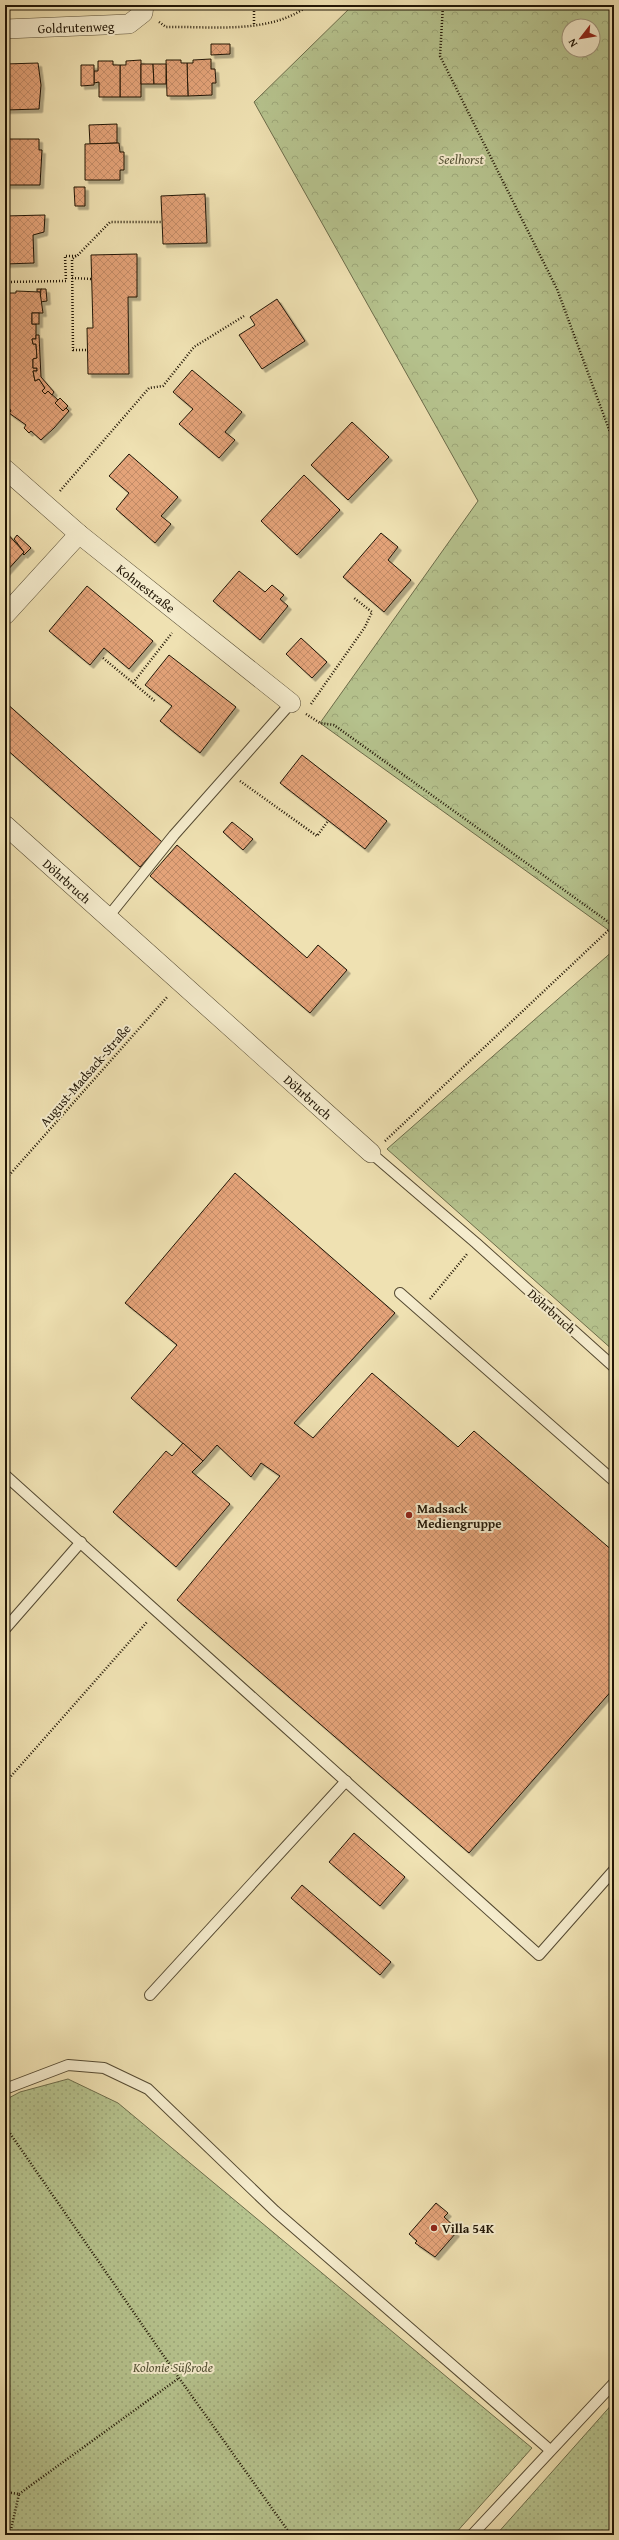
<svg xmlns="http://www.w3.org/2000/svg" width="619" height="2540" font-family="'Gentium Book Plus',serif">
	<defs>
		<pattern id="grass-dots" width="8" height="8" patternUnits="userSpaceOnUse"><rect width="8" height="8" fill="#b6c38e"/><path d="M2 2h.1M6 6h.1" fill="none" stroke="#9ca779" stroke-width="1.8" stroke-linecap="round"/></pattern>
		<pattern id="forest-crowns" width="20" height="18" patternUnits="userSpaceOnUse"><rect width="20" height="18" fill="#b6c38e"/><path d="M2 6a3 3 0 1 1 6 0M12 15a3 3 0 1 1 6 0" fill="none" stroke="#9ca779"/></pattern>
		<pattern id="building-cross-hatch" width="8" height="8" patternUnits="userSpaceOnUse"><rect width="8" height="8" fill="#e4a379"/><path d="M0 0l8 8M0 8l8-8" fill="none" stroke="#c38c67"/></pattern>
		<filter id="shadow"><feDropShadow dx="3.5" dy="3.5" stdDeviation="0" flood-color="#0004"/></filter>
	</defs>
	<rect width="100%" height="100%" fill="#efe1b2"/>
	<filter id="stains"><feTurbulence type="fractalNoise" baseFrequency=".005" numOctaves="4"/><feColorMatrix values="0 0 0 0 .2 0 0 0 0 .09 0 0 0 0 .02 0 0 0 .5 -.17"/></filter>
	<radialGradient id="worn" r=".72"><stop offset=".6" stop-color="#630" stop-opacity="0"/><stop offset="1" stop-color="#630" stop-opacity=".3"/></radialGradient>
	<g fill="url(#grass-dots)" stroke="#6c6c4a">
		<path d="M68,2079L118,2103L532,2448L454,2535H5V2100L20,2092Z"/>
		<path d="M614,2402V2535H496Z"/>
	</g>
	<g fill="url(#forest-crowns)" stroke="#6c6c4a" fill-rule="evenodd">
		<path d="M353,5H614V934L320,723L478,501L254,102ZM569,26H593V50H569Z"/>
		<path d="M614,950V1351L387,1149Z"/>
	</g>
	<g fill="url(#building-cross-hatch)" stroke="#211606" filter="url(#shadow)">
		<path d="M211,44H230V54L211,55Z"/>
		<path d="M211,59V69H215L216,83H212V95L188,96L187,63H193V60Z"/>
		<path d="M141,60V97H120V65H126V61Z"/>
		<path d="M166,60H181V63H187L188,96H167Z"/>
		<path d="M98,61H113V65H120V97H99V82L94,83V71H98Z"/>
		<path d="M38,63L41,85L39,109L5,110V64Z"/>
		<path d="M141,64H153L154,84H141Z"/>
		<path d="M153,64H166V84H154Z"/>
		<path d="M81,65H94V85L81,86Z"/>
		<path d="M117,124V143L90,144L89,125Z"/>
		<path d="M5,139H39V150H42L40,185H5Z"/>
		<path d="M119,143L120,152H124V170H120V180H85V144Z"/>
		<path d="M74,187H85V206H75Z"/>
		<path d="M205,194L207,243L163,244L161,196Z"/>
		<path d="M45,215L44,232L33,235L34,263L5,264V216Z"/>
		<path d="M137,254V297H128L129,374H88L87,328H93L91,255Z"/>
		<rect x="37" y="289" width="4" height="3"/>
		<path d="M41,289H46L47,301L40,302Z"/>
		<path d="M16,291L40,292L43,313H32V324H36V339H32L33,344H36L37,358L33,359V368H37V371H33L35,381L39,379L45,388L42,391L45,394L48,391L58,400L55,403L63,411L66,408L69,411L54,428L41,440L31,431L29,433L24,428L26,425L9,413L11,411L5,402V293H16Z"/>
		<path d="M277,299L305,341L262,369L239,335L255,325L250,317Z"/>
		<rect x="32" y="313" width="7" height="11"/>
		<path d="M36,335H39L41,377L54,392L52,395L48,391L45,394L42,391L45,388L39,379L35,381L33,371H37V368H33V359L37,358L36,344H33L32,339H36Z"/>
		<path d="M192,370L242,412L225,432L235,440L219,458L179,424L193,409L173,392Z"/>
		<path d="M60,398L68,406L63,411L55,403Z"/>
		<path d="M5,402L11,411L9,413L5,408Z"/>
		<path d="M352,422L389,457L348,500L311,465Z"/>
		<path d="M129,454L178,497L161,516L171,524L155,543L116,509L129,493L109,476Z"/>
		<path d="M304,475L340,510L297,555L261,521Z"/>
		<path d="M5,531L24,552L5,573Z"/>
		<path d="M381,533L398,547L388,560L411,580L384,612L343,577Z"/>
		<path d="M17,535L31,548L24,555L23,554L24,552L14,539Z"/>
		<path d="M239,571L265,592L272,585L284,595L280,599L288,606L260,640L213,601Z"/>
		<path d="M87,586L153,641L129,669L104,648L90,665L49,631Z"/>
		<path d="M301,638L327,662L312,678L286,654Z"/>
		<path d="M169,655L236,707L200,753L160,721L172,706L145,685Z"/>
		<path d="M5,702L162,842L140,867L5,748Z"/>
		<path d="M302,755L387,821L365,849L280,783Z"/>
		<path d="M232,822L253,839L243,850L223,832Z"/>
		<path d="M177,845L307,958L318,945L347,970L310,1013L150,876Z"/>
		<path d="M235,1173L395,1313L294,1423L313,1438L372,1373L458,1447L474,1431L614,1552V1688L469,1853L177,1600L280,1476L261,1463L251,1477L217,1445L203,1461L131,1398L177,1345L125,1303Z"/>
		<path d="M183,1443L203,1461L192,1472L230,1504L176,1567L113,1512L166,1451L172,1456Z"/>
		<path d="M354,1833L405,1877L380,1906L329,1862Z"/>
		<path d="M302,1885L391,1962L380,1975L291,1898Z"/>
		<path d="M436,2203L448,2213L444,2217L455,2227L452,2230L456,2233L435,2257L415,2243L417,2241L409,2234Z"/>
	</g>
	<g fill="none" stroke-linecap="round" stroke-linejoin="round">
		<defs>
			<g id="service">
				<path d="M108,917L174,835L291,703"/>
				<path d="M371,1153L476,1243L614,1367"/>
				<path d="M400,1293L614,1481"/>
				<path d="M5,1475L539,1955L614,1870"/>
				<path d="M5,1629L81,1542"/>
				<path d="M150,1995L346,1781"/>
				<path d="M5,2089L68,2065L104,2068L148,2089L275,2211L550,2450"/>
				<path d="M472,2535L614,2383"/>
			</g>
			<g id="minor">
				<path d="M5,29L129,24L143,13L144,5"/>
				<path d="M5,469L79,534L291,703"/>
				<path d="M5,615L79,534"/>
				<path d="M5,825L371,1153"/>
			</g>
		</defs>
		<use href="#service" stroke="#544931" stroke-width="12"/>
		<use href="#minor" stroke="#544931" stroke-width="20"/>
		<g stroke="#211606" stroke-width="2.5" stroke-dasharray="1 2" stroke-linecap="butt">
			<path d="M254,5V25"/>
			<path d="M443,5L440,56L557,289L614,443"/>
			<path d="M159,22L166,27C212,26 270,35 309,5"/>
			<path d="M76,256L72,259L73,350H87"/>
			<path d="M72,278L92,279"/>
			<path d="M5,282L66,281L65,256H77L110,222H162"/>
			<path d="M60,491L149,388L163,386L194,347L244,316"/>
			<path d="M103,658L156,702"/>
			<path d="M133,683L172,633"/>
			<path d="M311,704L365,627L372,612L354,598"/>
			<path d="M306,714L320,723L334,725L614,926"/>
			<path d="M240,781L317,836L328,821"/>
			<path d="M385,1141L614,925"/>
			<path d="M5,1180L168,996"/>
			<path d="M430,1299L467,1254"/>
			<path d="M5,1783L147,1622"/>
			<path d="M5,2126L179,2378L291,2535"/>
			<path d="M5,2492L19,2494L10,2534"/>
			<path d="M19,2494L179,2378"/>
			<path d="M5,2527L10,2535"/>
			<path d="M612,2535L614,2532"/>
		</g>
		<use href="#service" stroke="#f5eccd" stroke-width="10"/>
		<use href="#minor" stroke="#f5eccd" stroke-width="19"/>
	</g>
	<g fill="#8f2418" stroke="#f5eccd" stroke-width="1.5">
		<circle cx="409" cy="1515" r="4"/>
		<circle cx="434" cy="2228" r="4"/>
	</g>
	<g text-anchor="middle" stroke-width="4" stroke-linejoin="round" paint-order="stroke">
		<g font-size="13" fill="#211606" stroke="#f5eccd">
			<text transform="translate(76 27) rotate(-2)" y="5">Goldrutenweg</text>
			<text transform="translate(146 588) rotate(38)" y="5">Kohnestraße</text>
			<text transform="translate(67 881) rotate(42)" y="5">Döhrbruch</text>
			<text transform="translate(85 1075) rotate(-49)" y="5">August-Madsack-Straße</text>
			<text transform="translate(308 1097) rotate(42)" y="5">Döhrbruch</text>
			<text transform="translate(552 1311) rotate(42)" y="5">Döhrbruch</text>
		</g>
		<g font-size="13" font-style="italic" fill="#555336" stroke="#f5eccd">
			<text x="461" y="164">Seelhorst</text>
			<text x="173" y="2372">Kolonie Süßrode</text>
		</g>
		<g font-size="13" font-weight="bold" fill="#211606" stroke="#f5eccd" text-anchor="start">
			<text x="417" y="1513">Madsack<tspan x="417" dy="15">Mediengruppe</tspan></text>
			<text x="442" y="2233">Villa 54K</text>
		</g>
	</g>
	<rect width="619" height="2540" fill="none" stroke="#efe1b2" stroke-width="20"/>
	<rect x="6" y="6" width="607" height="2528" fill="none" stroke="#211606" stroke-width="2"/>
	<rect x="10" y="10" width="599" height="2520" fill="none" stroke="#211606"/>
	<g transform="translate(581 38) rotate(239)"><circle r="19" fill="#f5eccd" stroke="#a0967d"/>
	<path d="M0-3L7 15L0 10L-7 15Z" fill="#8f2418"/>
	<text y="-6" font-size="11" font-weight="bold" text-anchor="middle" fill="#211606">N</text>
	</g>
	<rect width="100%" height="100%" filter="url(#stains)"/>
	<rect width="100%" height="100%" fill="url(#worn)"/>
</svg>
